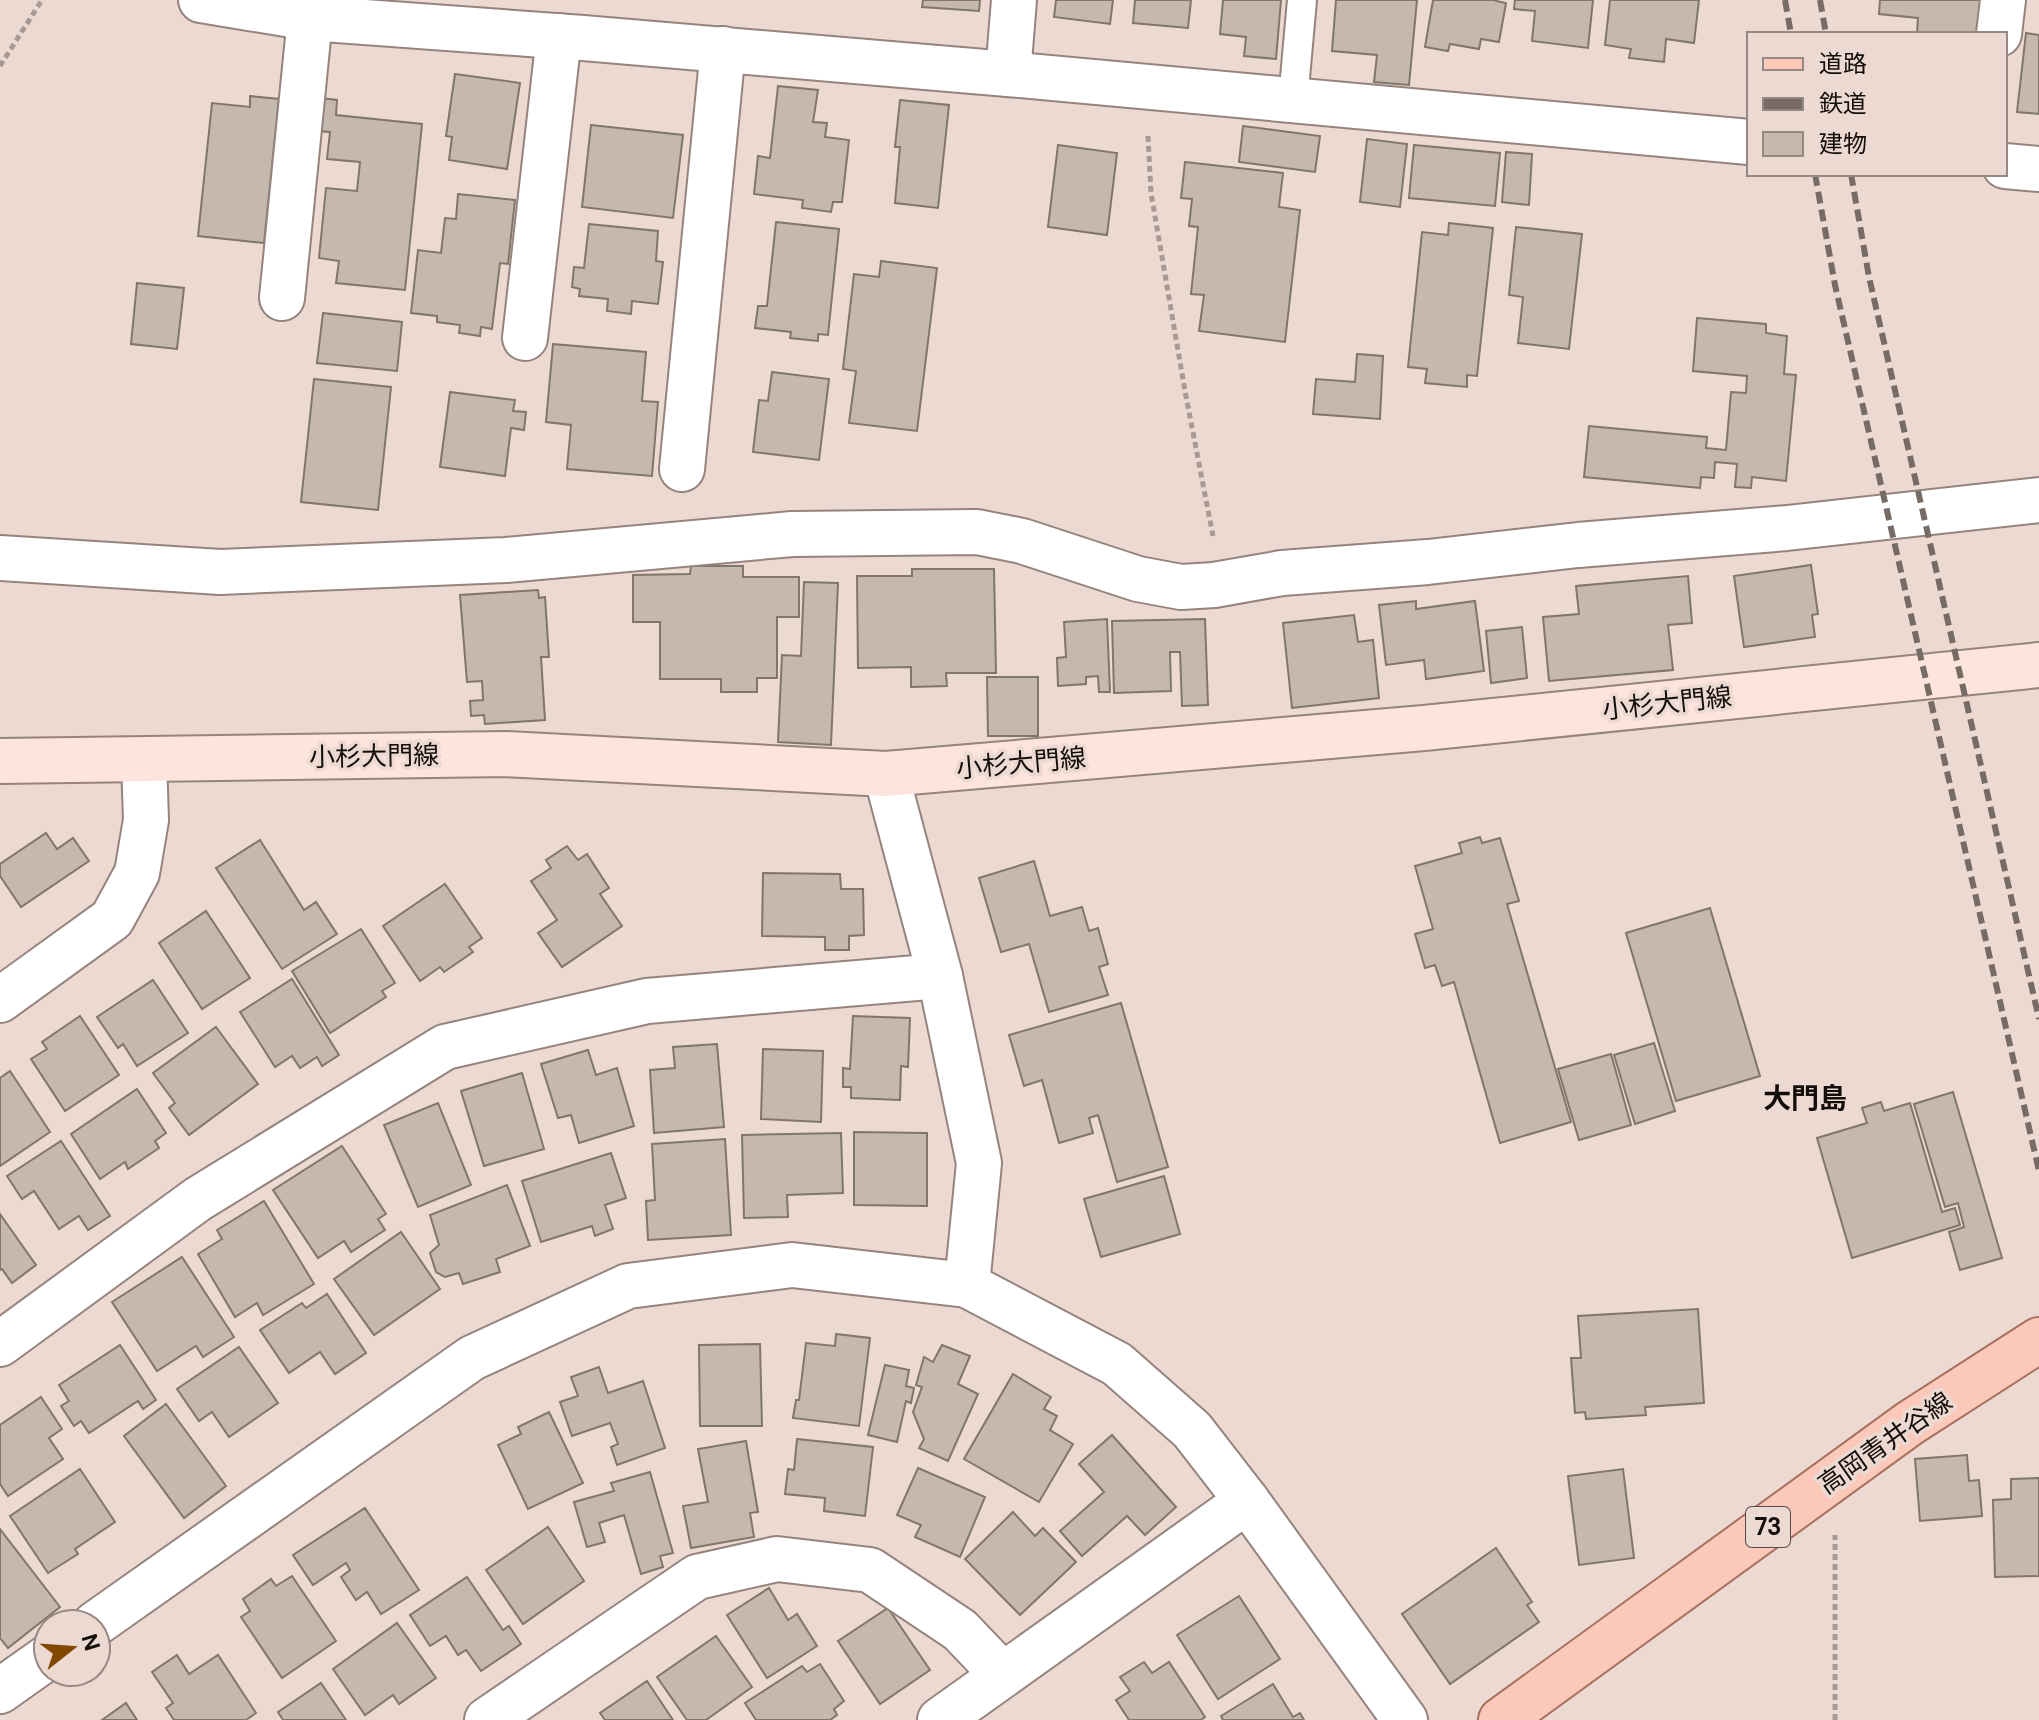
<svg xmlns="http://www.w3.org/2000/svg" width="2039" height="1720" font-family="'DM Sans','Noto Sans JP',sans-serif">
	<rect width="100%" height="100%" fill="#ecdad2"/>
	<g fill="#c4b9ac" stroke="#80766a" stroke-width="2">
		<path d="M923,0H980L979,11L922,7Z"/>
		<path d="M1056,0H1113L1110,24L1054,17Z"/>
		<path d="M1135,0H1191L1188,28L1133,23Z"/>
		<path d="M1223,0H1281L1276,59L1244,56L1246,37L1220,34Z"/>
		<path d="M1336,0H1417L1409,85L1374,82L1377,55L1332,51Z"/>
		<path d="M1433,0H1496V1L1506,3L1499,42L1481,39L1479,49L1450,44L1448,51L1425,47Z"/>
		<path d="M1515,0H1593L1588,48L1532,41L1535,11L1514,9Z"/>
		<path d="M1610,0H1699L1694,43L1666,39L1664,62L1629,58L1631,49L1605,45Z"/>
		<path d="M1880,0H1981L1978,34H1917L1918,18L1879,14Z"/>
		<path d="M2026,33L2039,35V114L2017,112Z"/>
		<path d="M455,74L520,83L507,169L449,160L452,137L446,136Z"/>
		<path d="M778,86L818,90L813,122L827,123L825,137L849,140L842,202H833L831,212L802,208L803,200L754,194L758,156L770,158Z"/>
		<path d="M250,96L279,99L264,243L198,236L212,103L250,107Z"/>
		<path d="M321,98L337,100L336,115L422,124L405,290L336,283L339,261L319,258L326,188L357,191L360,162L327,159L330,132L317,131Z"/>
		<path d="M900,100L949,105L938,208L895,203L900,147H895Z"/>
		<path d="M591,125L683,135L673,218L582,207Z"/>
		<path d="M1243,126L1320,136L1315,172L1239,162Z"/>
		<path d="M1367,139L1407,144L1400,207L1360,202Z"/>
		<path d="M1058,145L1117,153L1107,235L1048,227Z"/>
		<path d="M1414,145L1500,153L1495,206L1409,198Z"/>
		<path d="M1506,152L1532,154L1529,205L1502,202Z"/>
		<path d="M1185,162L1283,173L1279,207L1300,210L1285,342L1199,331L1204,295L1191,294L1198,227L1189,226L1192,199L1181,198Z"/>
		<path d="M458,194L515,200L508,264L500,263L492,329L481,327L480,336L459,333L460,325L437,322V316L411,313L418,250L441,253L445,218L456,219Z"/>
		<path d="M776,222L839,229L828,335L818,334V341L790,338L791,332L755,328L758,306H767Z"/>
		<path d="M1449,223L1493,228L1477,376L1467,375V387L1425,383L1427,369L1408,367L1422,232L1448,235Z"/>
		<path d="M589,224L658,231L656,261L663,262L658,304L632,301L631,314L607,311L608,299L579,296L580,289L572,287L574,267L584,268Z"/>
		<path d="M1516,227L1582,234L1569,349L1518,343L1523,297L1509,295Z"/>
		<path d="M881,261L937,268L917,431L849,423L856,371L843,369L854,274L879,277Z"/>
		<path d="M137,283L184,288L177,349L131,344Z"/>
		<path d="M323,313L402,322L397,371L317,363Z"/>
		<path d="M1697,318L1766,324V333L1787,336L1784,374L1796,375L1786,481L1752,477L1751,488L1735,487L1737,464L1715,462L1714,478L1701,477L1700,488L1584,477L1589,426L1707,437L1706,448L1726,450L1731,392L1746,393L1747,376L1693,371Z"/>
		<path d="M553,344L646,352L642,401L658,402L652,476L567,469L571,425L546,422Z"/>
		<path d="M1357,354L1383,356L1380,419L1313,414L1316,379L1355,382Z"/>
		<path d="M772,372L829,379L819,460L753,452L759,400L768,401Z"/>
		<path d="M314,379L391,387L378,510L301,502Z"/>
		<path d="M450,392L515,400L513,411L526,412L524,430L511,428L505,476L440,467Z"/>
		<path d="M1811,565L1818,614L1812,615L1815,637L1744,647L1734,576Z"/>
		<path d="M691,566H743V577H799V617H777V678H757V692H721V679H660V622H633V575L690,574Z"/>
		<path d="M912,569H994L996,673H946L947,686L911,687V667L858,668L857,576H912Z"/>
		<path d="M1688,576L1692,623L1668,625L1673,670L1549,681L1543,617L1579,614L1576,586Z"/>
		<path d="M804,582L838,583L831,745L778,742L782,655L801,656Z"/>
		<path d="M538,590L539,598L545,597L549,657H541L545,720L485,724L484,715L471,716L470,701L483,700L482,681L467,682L460,595Z"/>
		<path d="M1416,601V609L1475,601L1484,671L1426,679L1424,660L1386,665L1379,605Z"/>
		<path d="M1354,615L1358,642L1373,640L1379,698L1292,708L1283,623Z"/>
		<path d="M1107,619L1110,692H1099L1098,676L1086,677V684L1058,686L1057,658L1066,657L1064,622Z"/>
		<path d="M1205,619L1208,705L1182,706L1180,652H1170L1171,691L1114,693L1112,621Z"/>
		<path d="M1522,627L1527,678L1491,683L1486,631Z"/>
		<path d="M987,677H1038V736H988Z"/>
		<path d="M46,833L57,849L73,838L89,861L21,907L0,876V864Z"/>
		<path d="M1480,837L1482,843L1500,838L1519,901L1507,904L1571,1122L1500,1143L1454,982L1442,986L1435,965L1425,968L1415,934L1433,929L1415,866L1462,853L1459,843Z"/>
		<path d="M260,840L304,910L316,902L337,934L282,969L216,868Z"/>
		<path d="M567,846L578,860L587,854L609,888L600,894L622,926L562,967L538,933L557,920L531,881L551,868L546,860Z"/>
		<path d="M1034,861L1050,916L1082,907L1089,931L1098,928L1108,964L1099,967L1108,995L1049,1012L1029,944L1001,952L979,878Z"/>
		<path d="M763,873L840,874L841,889H863L864,935L849,936V950H825V937L762,936Z"/>
		<path d="M445,884L482,938L469,947L473,952L444,972L440,967L420,981L383,926Z"/>
		<path d="M1710,908L1760,1076L1676,1101L1626,933Z"/>
		<path d="M206,911L250,978L202,1009L159,943Z"/>
		<path d="M361,929L395,983L382,991L386,997L330,1033L292,971Z"/>
		<path d="M292,979L339,1055L322,1066L317,1057L300,1068L292,1056L275,1067L240,1012Z"/>
		<path d="M153,980L188,1033L137,1066L123,1044L118,1048L97,1017Z"/>
		<path d="M1121,1003L1168,1167L1117,1182L1098,1115L1089,1118L1093,1133L1059,1143L1042,1080L1024,1086L1009,1035Z"/>
		<path d="M80,1016L119,1075L65,1111L31,1059L47,1049L42,1042Z"/>
		<path d="M853,1016L910,1018L908,1067L901,1066L900,1100L851,1098V1087H843V1068L850,1069Z"/>
		<path d="M216,1027L258,1084L189,1135L169,1108L175,1103L153,1073Z"/>
		<path d="M1654,1043L1675,1111L1635,1124L1614,1055Z"/>
		<path d="M717,1044L724,1127L654,1133L650,1070L675,1068L673,1047Z"/>
		<path d="M763,1049L823,1051L821,1122L761,1119Z"/>
		<path d="M588,1050L596,1075L617,1068L634,1126L579,1143L571,1115L558,1118L541,1064Z"/>
		<path d="M1611,1054L1631,1125L1579,1140L1558,1069Z"/>
		<path d="M10,1071L50,1132L0,1166V1078Z"/>
		<path d="M522,1073L544,1149L484,1166L461,1091Z"/>
		<path d="M137,1089L166,1133L155,1141L159,1148L128,1169L125,1162L100,1179L71,1134Z"/>
		<path d="M1953,1092L2002,1258L1960,1270L1949,1232L1964,1227L1958,1203L1945,1207L1914,1104Z"/>
		<path d="M1881,1102L1884,1111L1910,1103L1942,1212L1955,1208L1960,1225L1852,1258L1817,1138L1867,1123L1862,1108Z"/>
		<path d="M438,1103L471,1185L418,1207L384,1125Z"/>
		<path d="M854,1132L927,1133V1206L854,1205Z"/>
		<path d="M841,1133L843,1193L787,1195L788,1217L744,1218L742,1135Z"/>
		<path d="M725,1139L731,1235L648,1240L646,1201L655,1200L652,1144Z"/>
		<path d="M61,1141L110,1216L88,1230L79,1216L59,1229L34,1191L22,1199L7,1176Z"/>
		<path d="M342,1146L386,1214L378,1219L385,1230L351,1252L344,1241L318,1258L273,1190Z"/>
		<path d="M611,1153L626,1198L605,1205L613,1229L595,1236L592,1226L541,1242L522,1181Z"/>
		<path d="M1164,1176L1180,1234L1101,1257L1084,1199Z"/>
		<path d="M507,1185L530,1246L496,1259L500,1272L463,1284L459,1273L445,1277L436,1272L430,1253L439,1245L430,1215Z"/>
		<path d="M264,1201L314,1284L263,1315L257,1303L235,1317L198,1254L222,1239L217,1230Z"/>
		<path d="M0,1214L36,1265L12,1283L2,1269L0,1270Z"/>
		<path d="M401,1232L440,1289L374,1335L334,1279Z"/>
		<path d="M182,1257L234,1337L203,1357L196,1346L157,1371L112,1302Z"/>
		<path d="M327,1294L366,1353L335,1374L320,1352L289,1373L260,1330L302,1303L306,1308Z"/>
		<path d="M1698,1309L1704,1403L1645,1407L1646,1415L1586,1419L1585,1412L1575,1413L1571,1358H1581L1578,1316Z"/>
		<path d="M836,1334L870,1338L859,1426L793,1418L796,1400H799L806,1343L835,1346Z"/>
		<path d="M760,1344L762,1426H700L699,1345Z"/>
		<path d="M120,1345L156,1400L143,1409L138,1401L89,1433L81,1421L74,1426L61,1406L69,1401L59,1385Z"/>
		<path d="M942,1345L970,1356L958,1384L978,1394L948,1461L919,1448L924,1439L913,1412L922,1387L916,1385L924,1357L933,1362Z"/>
		<path d="M239,1347L278,1403L229,1437L212,1412L199,1421L177,1389Z"/>
		<path d="M885,1365L909,1370L906,1386L914,1388L911,1403L906,1401L897,1442L868,1435Z"/>
		<path d="M599,1367L608,1393L643,1381L665,1448L617,1465L611,1447L618,1444L610,1423L572,1436L560,1402L578,1396L571,1377Z"/>
		<path d="M1013,1374L1051,1397L1044,1409L1057,1416L1050,1430L1073,1444L1039,1502L964,1459Z"/>
		<path d="M41,1397L62,1429L49,1438L63,1459L8,1496L0,1484V1425Z"/>
		<path d="M166,1404L226,1486L184,1518L124,1436Z"/>
		<path d="M549,1412L583,1483L528,1509L498,1445L521,1434L518,1427Z"/>
		<path d="M1112,1435L1176,1507L1145,1535L1127,1516L1082,1556L1060,1531L1104,1492L1079,1464Z"/>
		<path d="M797,1439L873,1447L865,1516L824,1511L825,1498L785,1494L788,1469L794,1470Z"/>
		<path d="M746,1441L758,1512L750,1513L754,1537L691,1548L683,1506L708,1502L698,1449Z"/>
		<path d="M1967,1455L1969,1481L1979,1480L1982,1516L1920,1521L1915,1459Z"/>
		<path d="M918,1468L985,1497L960,1557L915,1537L921,1525L897,1515Z"/>
		<path d="M80,1469L115,1522L75,1549L78,1554L48,1573L10,1516Z"/>
		<path d="M1623,1469L1634,1558L1579,1565L1568,1476Z"/>
		<path d="M650,1472L673,1553L660,1556L663,1567L641,1574L624,1515L599,1523L605,1542L587,1547L574,1502L614,1491L611,1483Z"/>
		<path d="M2039,1478V1576L1995,1577L1993,1500L2011,1499V1479Z"/>
		<path d="M365,1508L419,1590L381,1614L367,1592L356,1600L341,1577L350,1570L346,1563L313,1585L293,1555Z"/>
		<path d="M1013,1512L1035,1536L1043,1528L1076,1562L1020,1615L965,1559Z"/>
		<path d="M548,1527L584,1581L523,1624L486,1570Z"/>
		<path d="M0,1529L60,1607L8,1648L0,1638Z"/>
		<path d="M1496,1548L1532,1602L1527,1605L1539,1622L1450,1684L1402,1614Z"/>
		<path d="M292,1576L336,1641L282,1678L241,1617L250,1611L243,1599L271,1579L276,1586Z"/>
		<path d="M467,1577L503,1630L509,1626L521,1644L481,1671L466,1650L458,1655L446,1636L430,1646L410,1615Z"/>
		<path d="M769,1588L788,1620L797,1614L817,1646L767,1678L727,1615Z"/>
		<path d="M1239,1596L1280,1659L1218,1699L1177,1635Z"/>
		<path d="M888,1608L930,1670L880,1704L838,1641Z"/>
		<path d="M397,1623L436,1678L399,1704L393,1695L365,1715L333,1669Z"/>
		<path d="M716,1636L752,1687L706,1720H687L657,1677Z"/>
		<path d="M177,1655L189,1674L218,1655L256,1713L246,1720H174L166,1708L173,1703L152,1672Z"/>
		<path d="M1144,1662L1152,1673L1169,1662L1205,1717L1201,1720H1129L1116,1700L1130,1691L1120,1677Z"/>
		<path d="M820,1664L844,1701L834,1709L837,1715L830,1720H756L745,1703L802,1666L807,1672Z"/>
		<path d="M647,1681L673,1720H605L600,1713Z"/>
		<path d="M321,1683L346,1720H283L278,1712Z"/>
		<path d="M1273,1684L1293,1717L1300,1713L1304,1720H1223L1221,1716Z"/>
		<path d="M126,1703L137,1720H102Z"/>
	</g>
	<g fill="none" stroke-linecap="round" stroke-linejoin="round">
		<defs>
			<path id="service" d="M1293,100L1302,0"/>
			<g id="minor">
				<path d="M201,0L310,18L583,38L1008,74L1749,142"/>
				<path d="M1999,34L2003,0"/>
				<path d="M1008,74L1014,0"/>
				<path d="M2005,166L2039,169"/>
				<path d="M282,298L310,18"/>
				<path d="M525,338L559,36"/>
				<path d="M682,469L723,49"/>
				<path d="M0,558L220,572L506,560L792,534L977,532L1022,541L1138,579L1181,587L1214,585L1282,573L1428,562L1578,545L1787,528L2039,500"/>
				<path d="M886,774L940,976L979,1163L967,1285"/>
				<path d="M0,1000L112,919L137,873L146,820L144,760"/>
				<path d="M0,1344L198,1199L445,1047L647,1001L940,976"/>
				<path d="M487,1720L697,1577L777,1559L870,1570L960,1630L1002,1674"/>
				<path d="M940,1720L1247,1501"/>
			</g>
			<g id="tertiary">
				<path d="M95,1624L472,1358L628,1286L792,1265L967,1285L1117,1364L1192,1430L1247,1501L1405,1720"/>
				<path d="M0,1691L48,1657"/>
			</g>
			<path id="secondary" d="M0,761L506,754L886,774L1424,728L2039,665"/>
			<path id="primary" d="M1501,1720L1910,1423L2039,1340"/>
		</defs>
		<use href="#service" stroke="#95847d" stroke-width="32"/>
		<use href="#minor" stroke="#95847d" stroke-width="48"/>
		<use href="#tertiary" stroke="#95847d" stroke-width="48"/>
		<use href="#secondary" stroke="#95847d" stroke-width="48"/>
		<use href="#primary" stroke="#a8705f" stroke-width="48"/>
		<g stroke="#a79993" stroke-width="5" stroke-dasharray="6 4" stroke-linecap="butt">
			<path d="M0,66L42,0"/>
			<path d="M1148,136L1151,193L1185,391L1213,536"/>
			<path d="M1835,1720V1535"/>
		</g>
		<use href="#service" stroke="#fff" stroke-width="28"/>
		<use href="#minor" stroke="#fff" stroke-width="44"/>
		<use href="#tertiary" stroke="#fff" stroke-width="44"/>
		<use href="#secondary" stroke="#fde4dc" stroke-width="44"/>
		<use href="#primary" stroke="#fbc8ba" stroke-width="44"/>
		<g stroke="#776b66" stroke-width="6" stroke-dasharray="12 6" stroke-linecap="butt">
			<path d="M1785,0L1791,34"/>
			<path d="M1820,0L1826,34"/>
			<path d="M1815,174L1835,285L2039,1171"/>
			<path d="M1851,174L1869,277L2039,1019"/>
		</g>
	</g>
	<g text-anchor="middle" stroke-width="7" stroke-linejoin="round" paint-order="stroke">
		<rect fill="#ecdad2" stroke="#554b47" stroke-width="2" x="1746" y="1507" width="44" height="40" rx="6"/>
		<g font-size="24" font-weight="bold" fill="#140e0b">
			<text x="1768" y="1535">73</text>
		</g>
		<g font-size="26" fill="#140e0b" stroke="#ecdad2">
			<text transform="translate(1667 703) rotate(-6)" y="9">小杉大門線</text>
			<text transform="translate(374 756) rotate(-1)" y="9">小杉大門線</text>
			<text transform="translate(1021 763) rotate(-5)" y="9">小杉大門線</text>
			<text transform="translate(1885 1443) rotate(-35)" y="9">高岡青井谷線</text>
		</g>
		<g font-size="28" font-weight="bold" fill="#140e0b" stroke="#ecdad2">
			<text x="1805" y="1108">大門島</text>
		</g>
	</g>
	<rect x="1747" y="32" width="260" height="144" fill="#ecdad2" stroke="#968882" stroke-width="2"/>
	<rect x="1763" y="58" width="40" height="12" fill="#fbc8ba" stroke="#968882" stroke-width="2"/>
	<text x="1819" y="72" font-size="24" fill="#140e0b">道路</text>
	<rect x="1763" y="98" width="40" height="12" fill="#776b66" stroke="#968882" stroke-width="2"/>
	<text x="1819" y="112" font-size="24" fill="#140e0b">鉄道</text>
	<rect x="1763" y="132" width="40" height="24" fill="#c4b9ac" stroke="#968882" stroke-width="2"/>
	<text x="1819" y="152" font-size="24" fill="#140e0b">建物</text>
	<g transform="translate(72 1648) rotate(73)"><circle r="38" fill="#ecdad2" stroke="#968882" stroke-width="2"/>
	<path d="M0-6L14 30L0 20L-14 30Z" fill="#834800"/>
	<text y="-12" font-size="22" font-weight="bold" text-anchor="middle" fill="#140e0b">N</text>
	</g>
</svg>
